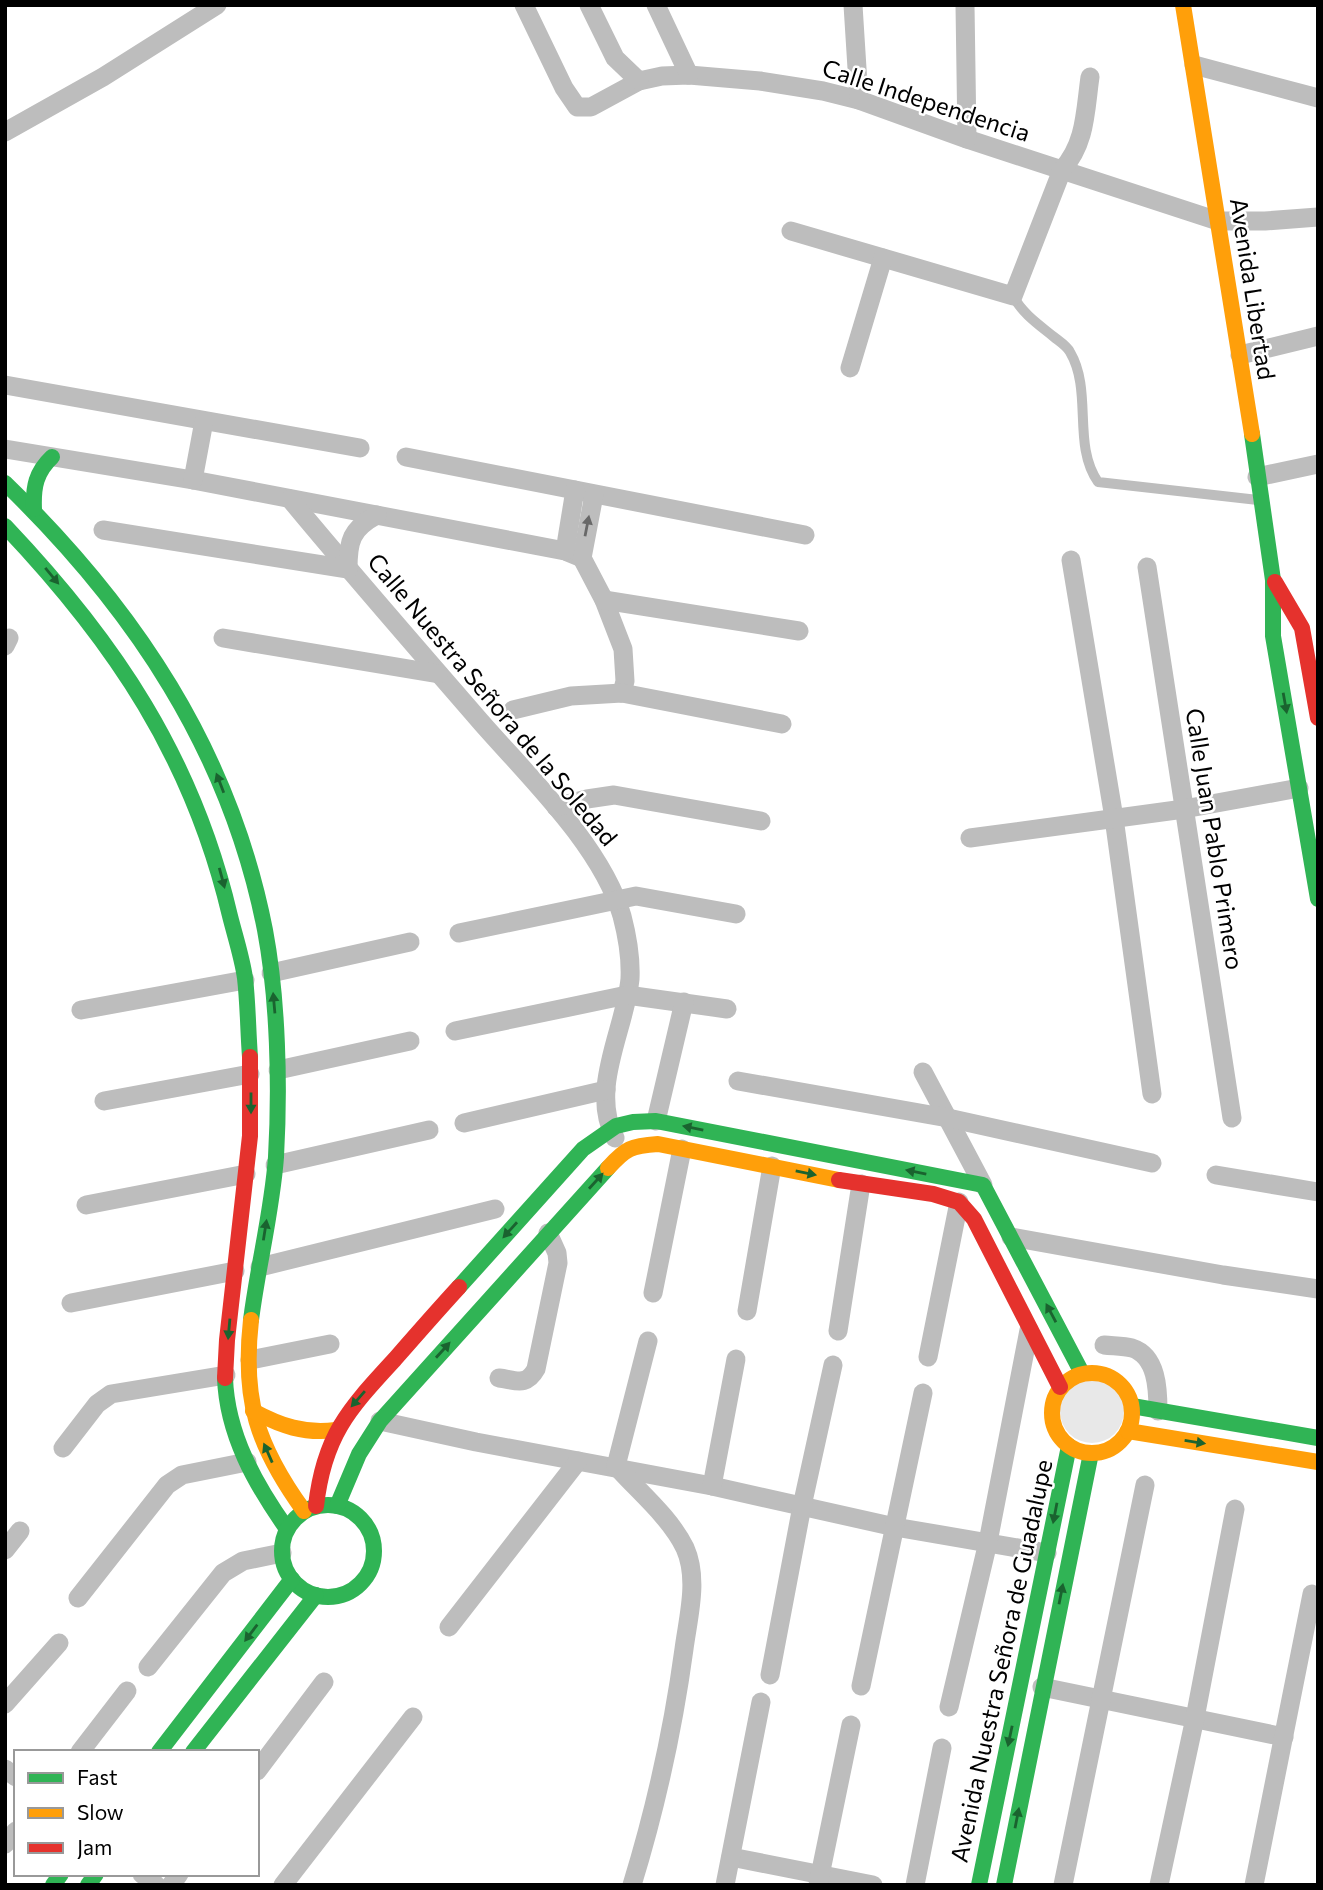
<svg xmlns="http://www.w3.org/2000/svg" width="1323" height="1890" font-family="Commissioner,sans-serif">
	<rect width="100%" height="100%" fill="#fff"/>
	<circle fill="#e8e8e8" cx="1092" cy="1411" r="32"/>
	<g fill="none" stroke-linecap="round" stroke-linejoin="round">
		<path stroke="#bdbdbd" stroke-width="10" d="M1013,296C1023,314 1038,324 1054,337C1059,341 1067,346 1070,352C1093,391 1072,445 1098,482L1258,500"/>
		<g stroke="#bdbdbd" stroke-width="19">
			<path d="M524,5L564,88L577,107H591L639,81L662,76L689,75L760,81L823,91L859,100L967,139L1218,221H1265L1318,217"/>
			<path d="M589,5L615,58L639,81"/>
			<path d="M656,5L689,75"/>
			<path d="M853,5L859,100"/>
			<path d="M965,5L967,139"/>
			<path d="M1194,65L1318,98"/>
			<path d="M5,132L103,77L217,5"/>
			<path d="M791,231L1013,296L1062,170C1086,143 1085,112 1090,77"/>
			<path d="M1240,355L1318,336"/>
			<path d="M850,368L883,258"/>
			<path d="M5,385L360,448"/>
			<path d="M5,449L193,480L565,551L582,558"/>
			<path d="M406,457L805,535"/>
			<path d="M1257,477L1318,464"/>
			<path d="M193,480L204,421"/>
			<path d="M594,495L582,558L604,600L623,649L625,681L622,693"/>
			<path d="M290,499C352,574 416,647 480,721C527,775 602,846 622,916C627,935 631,958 630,979C625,1030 589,1088 615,1138"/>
			<path d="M103,530L348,569C348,541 351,529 377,515"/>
			<path d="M565,551L575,490"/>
			<path d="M1071,560L1114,818L1152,1094"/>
			<path d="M1147,567L1232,1118"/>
			<path d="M604,600L799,631"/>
			<path d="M223,638L439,674"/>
			<path d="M5,646L9,638"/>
			<path d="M513,710L571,696L622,693L782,724"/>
			<path d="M556,807L587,799L614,795L761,821"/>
			<path d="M970,838L1184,809L1299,788"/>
			<path d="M459,933L636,896L736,914"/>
			<path d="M271,973L410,942"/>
			<path d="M81,1010L245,980"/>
			<path d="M455,1031L627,995L727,1009"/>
			<path d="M278,1070L410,1041"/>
			<path d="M923,1072L983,1185"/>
			<path d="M738,1081L948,1118L1152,1163"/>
			<path d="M104,1101L250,1074"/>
			<path d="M656,1121L684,1002"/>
			<path d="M464,1123L606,1090"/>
			<path d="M275,1165L429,1130"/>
			<path d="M1216,1175L1318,1192"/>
			<path d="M86,1205L246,1174"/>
			<path d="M1011,1237L1223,1275L1318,1289"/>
			<path d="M260,1267L495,1209"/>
			<path d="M653,1293L682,1149"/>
			<path d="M71,1303L235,1271"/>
			<path d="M747,1311L772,1166"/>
			<path d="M838,1331L861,1184"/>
			<path d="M1104,1345C1113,1346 1124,1346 1132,1348C1157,1356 1158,1389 1158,1411"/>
			<path d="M928,1357L959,1202"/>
			<path d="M250,1360L330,1344"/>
			<path d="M499,1378C516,1380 526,1387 536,1369L558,1263L557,1253L548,1233"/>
			<path d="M380,1421L476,1442L712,1486L895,1527L1047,1553"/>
			<path d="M63,1448L97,1404L111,1394L226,1375"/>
			<path d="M712,1486L736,1359"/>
			<path d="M5,1550L20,1531"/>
			<path d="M78,1598L167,1485L182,1475L247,1462"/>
			<path d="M449,1627L578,1461"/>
			<path d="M148,1667L223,1573L243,1561L282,1553"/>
			<path d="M770,1675L802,1506L833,1365"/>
			<path d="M861,1686L923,1393"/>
			<path d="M1042,1687L1284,1737"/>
			<path d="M5,1704L59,1643"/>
			<path d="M949,1707L988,1542L1029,1330"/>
			<path d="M80,1752L127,1691"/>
			<path d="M5,1769L16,1777"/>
			<path d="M257,1771L324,1682"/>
			<path d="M5,1844L16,1831"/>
			<path d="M731,1857L873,1885"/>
			<path d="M142,1874L156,1885"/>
			<path d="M171,1885L179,1874"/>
			<path d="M283,1885L413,1717"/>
			<path d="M632,1885C656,1807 673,1730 684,1649C688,1618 699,1579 685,1548C670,1517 638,1491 616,1466L648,1341"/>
			<path d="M725,1885L761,1702"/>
			<path d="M818,1885L851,1725"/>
			<path d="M915,1885L942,1748"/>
			<path d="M1063,1885L1145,1485"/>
			<path d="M1159,1885L1195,1718L1235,1509"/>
			<path d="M1254,1885L1312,1594"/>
		</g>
		<g stroke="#30b455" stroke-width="16">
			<path d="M1252,434L1273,580V636L1318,899"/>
			<path d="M5,483C134,608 230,751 265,930C278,999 280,1086 276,1157C272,1212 258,1265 251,1320"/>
			<path d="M34,509C33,487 36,472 52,457"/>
			<path d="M5,526C115,642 193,758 230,916C235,936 242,957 245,978C248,1004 248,1031 250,1057"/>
			<path d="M459,1287L583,1149L616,1126L633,1122L656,1121L983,1185L1082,1373"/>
			<path d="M225,1378C227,1434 255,1484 287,1529"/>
			<path d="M1132,1406L1318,1438"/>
			<circle cx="328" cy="1551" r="46"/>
			<path d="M337,1506L359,1454L380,1421L608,1168"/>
			<path d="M159,1752L292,1579"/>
			<path d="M193,1752L316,1595"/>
			<path d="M53,1885L61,1874"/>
			<path d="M88,1885L96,1874"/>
			<path d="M979,1885L1069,1446"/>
			<path d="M1004,1885L1091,1453"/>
		</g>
		<g stroke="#ff9f0a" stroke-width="16">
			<path d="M1183,5L1252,434"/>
			<path d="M608,1168C626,1148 631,1146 658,1144L839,1180"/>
			<path d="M251,1320C242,1400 257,1446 304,1511"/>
			<circle cx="1092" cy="1413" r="40"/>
			<path d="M253,1411C281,1426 304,1434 336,1430"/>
			<path d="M1128,1431L1318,1462"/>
		</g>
		<g stroke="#e5322d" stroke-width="16">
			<path d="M1275,582L1302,628L1318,718"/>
			<path d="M839,1180L933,1194L959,1202L974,1219L1060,1387"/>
			<path d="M225,1378L227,1340L250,1136V1057"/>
			<path d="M316,1506C324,1435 349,1409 395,1359C416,1335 437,1311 459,1287"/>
		</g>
	</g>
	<defs><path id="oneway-solid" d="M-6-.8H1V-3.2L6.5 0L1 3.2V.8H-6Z" transform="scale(1.75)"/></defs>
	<use fill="#686868" href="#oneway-solid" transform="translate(587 526) rotate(-79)"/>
	<g fill="#1a632f">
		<use href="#oneway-solid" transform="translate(52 576) rotate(50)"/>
		<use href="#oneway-solid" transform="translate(1285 703) rotate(80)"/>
		<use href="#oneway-solid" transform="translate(220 783) rotate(-111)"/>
		<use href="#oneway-solid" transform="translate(222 878) rotate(75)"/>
		<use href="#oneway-solid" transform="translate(274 1003) rotate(-95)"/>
		<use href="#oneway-solid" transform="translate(251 1103) rotate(90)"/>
		<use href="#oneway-solid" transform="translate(693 1128) rotate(-169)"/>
		<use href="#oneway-solid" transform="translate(916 1172) rotate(-169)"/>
		<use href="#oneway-solid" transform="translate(806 1173) rotate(11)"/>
		<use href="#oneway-solid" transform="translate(596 1181) rotate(-48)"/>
		<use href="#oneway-solid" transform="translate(265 1230) rotate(-81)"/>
		<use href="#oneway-solid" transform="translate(510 1230) rotate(132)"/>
		<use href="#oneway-solid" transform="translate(1051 1313) rotate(-118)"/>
		<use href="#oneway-solid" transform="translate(229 1329) rotate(95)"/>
		<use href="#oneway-solid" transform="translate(443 1350) rotate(-48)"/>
		<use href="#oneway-solid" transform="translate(358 1399) rotate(131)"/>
		<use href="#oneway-solid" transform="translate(1195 1442) rotate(9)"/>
		<use href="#oneway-solid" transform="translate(268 1453) rotate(-114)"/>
		<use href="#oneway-solid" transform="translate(1055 1513) rotate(101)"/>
		<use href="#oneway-solid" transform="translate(1061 1594) rotate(-79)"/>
		<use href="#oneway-solid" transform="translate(251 1633) rotate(127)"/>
		<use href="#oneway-solid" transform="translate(1010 1736) rotate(102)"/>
		<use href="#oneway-solid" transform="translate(1017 1818) rotate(-79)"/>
	</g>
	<g text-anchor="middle" stroke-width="5" stroke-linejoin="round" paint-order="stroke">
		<g font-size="24" fill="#000" stroke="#fff">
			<text transform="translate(926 101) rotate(18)" y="8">Calle Independencia</text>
			<text transform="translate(1252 289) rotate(81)" y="8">Avenida Libertad</text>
			<text transform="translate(492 700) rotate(50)" y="8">Calle Nuestra Señora de la Soledad</text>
			<text transform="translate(1214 839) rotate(81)" y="8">Calle Juan Pablo Primero</text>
			<text transform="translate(1002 1661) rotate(-78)" y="8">Avenida Nuestra Señora de Guadalupe</text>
		</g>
	</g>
	<rect width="1323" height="1890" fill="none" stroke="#000000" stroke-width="14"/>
	<rect x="14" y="1750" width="245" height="126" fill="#ffffff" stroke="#999999" stroke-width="2"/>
	<rect x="28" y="1773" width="35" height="10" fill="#30b455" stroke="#999999" stroke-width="2"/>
	<text x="77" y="1785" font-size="21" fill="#000000">Fast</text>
	<rect x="28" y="1808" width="35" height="10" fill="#ff9f0a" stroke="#999999" stroke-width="2"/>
	<text x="77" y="1820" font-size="21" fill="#000000">Slow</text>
	<rect x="28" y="1843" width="35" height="10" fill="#e5322d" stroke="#999999" stroke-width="2"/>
	<text x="77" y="1855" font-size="21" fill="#000000">Jam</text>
</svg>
